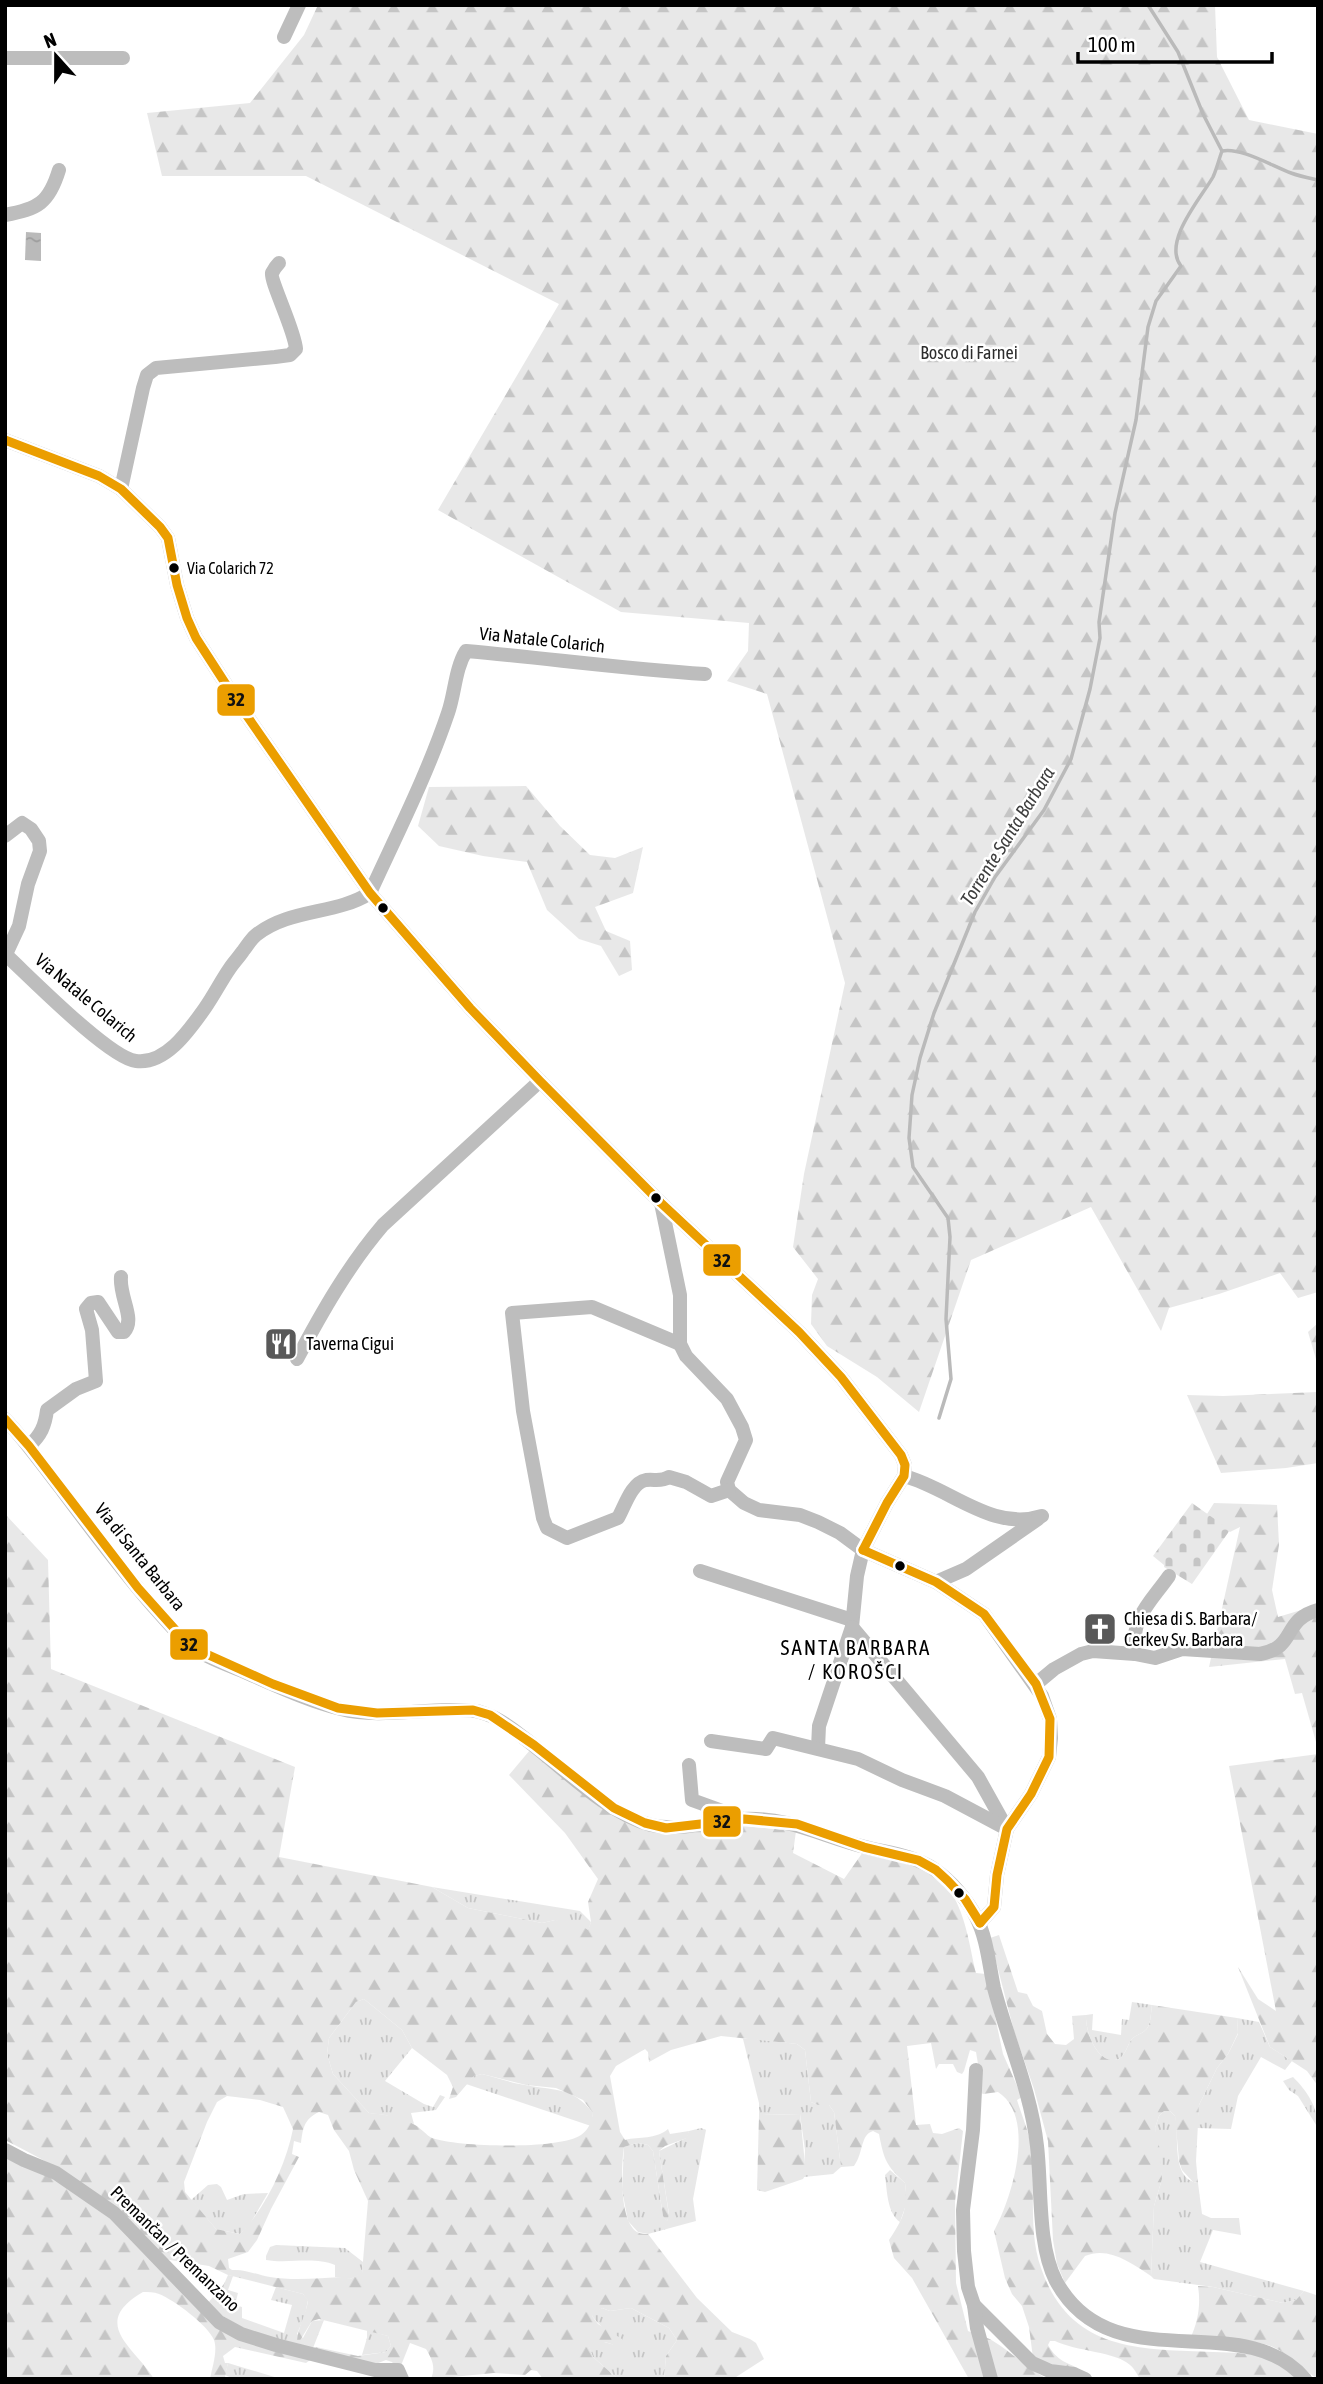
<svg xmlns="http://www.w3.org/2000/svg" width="1323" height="2384" font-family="'Asap Condensed',sans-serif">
	<defs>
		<pattern id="grass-tufts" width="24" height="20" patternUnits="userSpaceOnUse" patternTransform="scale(1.75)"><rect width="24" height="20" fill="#e8e8e8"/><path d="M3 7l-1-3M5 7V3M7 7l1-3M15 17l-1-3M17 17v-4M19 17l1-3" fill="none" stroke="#c5c5c5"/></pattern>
		<pattern id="forest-firs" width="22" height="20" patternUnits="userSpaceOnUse" patternTransform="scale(1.75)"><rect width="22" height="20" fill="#e8e8e8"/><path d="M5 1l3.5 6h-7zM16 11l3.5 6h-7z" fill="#c5c5c5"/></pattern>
		<pattern id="cemetery-stones" width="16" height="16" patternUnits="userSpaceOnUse" patternTransform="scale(1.75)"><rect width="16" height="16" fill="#e8e8e8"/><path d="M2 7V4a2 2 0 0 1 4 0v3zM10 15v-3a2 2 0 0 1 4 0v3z" fill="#c5c5c5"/></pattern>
		<pattern id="water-ripples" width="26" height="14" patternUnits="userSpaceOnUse" patternTransform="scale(1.75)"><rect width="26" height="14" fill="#bababa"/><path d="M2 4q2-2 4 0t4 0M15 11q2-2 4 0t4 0" fill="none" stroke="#9e9e9e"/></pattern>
	</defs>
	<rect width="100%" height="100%" fill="#fff"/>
	<g fill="url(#grass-tufts)">
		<path d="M432,1887L580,1911L591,1922L588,1931L555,1920L542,1923L468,1908Z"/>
		<path d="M364,1999L402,2030L412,2048L385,2081L424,2104L433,2107L440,2095L445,2097L436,2110L411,2113L414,2124L385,2115L369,2113L333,2074L327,2054L329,2038L356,2002Z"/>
		<path d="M1132,2002L1152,2005C1151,2011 1151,2021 1148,2027C1144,2034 1136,2034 1131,2040C1127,2046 1124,2060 1115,2060C1096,2062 1085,2030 1086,2015L1093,2014L1092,2030L1121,2035L1122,2019L1129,2020Z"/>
		<path d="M1237,2018L1259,2022L1270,2047L1292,2061L1285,2070L1261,2057L1238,2096L1231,2129L1197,2128L1199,2105L1217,2068L1228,2054L1238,2034Z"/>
		<path d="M749,2038L797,2044L805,2050L811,2102L818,2105H829L834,2112L841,2167L833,2174L804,2177L805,2150L800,2114L759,2115V2103L743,2039Z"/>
		<path d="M482,2074C496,2077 511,2083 525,2085C555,2091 572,2086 593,2113L591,2126L466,2084L474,2076Z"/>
		<path d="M1293,2077C1307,2091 1318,2107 1318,2128L1298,2096L1289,2090L1283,2081Z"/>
		<path d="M1164,2111H1170L1175,2116C1180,2135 1170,2179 1198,2183L1202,2214L1211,2218H1239L1241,2235L1213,2230L1200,2262L1304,2291L1296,2300L1283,2303L1213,2287L1154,2279L1151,2276L1154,2206L1162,2179L1155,2128L1159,2116Z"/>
		<path d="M701,2128L706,2130L693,2199L696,2221L648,2234L638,2232L628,2221L622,2190L624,2147L637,2143L648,2145L653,2151L663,2216L667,2221L669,2214L659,2151L686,2138L689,2131Z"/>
		<path d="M890,2170L905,2183L907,2202L900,2222C887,2213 887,2190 885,2175Z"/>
		<path d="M217,2184L221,2187L227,2200L244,2194L268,2193L250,2224L240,2234L216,2229L191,2200L208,2185Z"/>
		<path d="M276,2245L345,2248L363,2262L362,2274L350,2279L335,2277V2265C314,2256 289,2264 266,2260V2256L270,2247Z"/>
		<path d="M228,2275L233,2276L228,2290L238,2293L235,2305L242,2307V2318L284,2333L292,2305L271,2300L276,2287L303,2294L308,2300L305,2315L297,2334L303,2338L312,2321L324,2320L313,2348L309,2352C273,2339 236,2330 207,2304L224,2284Z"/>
		<path d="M602,2308L610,2311L631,2308L669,2328L677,2340L666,2356L664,2379H618L593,2357L587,2342H604L615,2345C608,2329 602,2329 592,2316L594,2312Z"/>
		<path d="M367,2330L388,2336L391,2346L386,2352L362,2355L367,2338Z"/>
		<path d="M228,2363L281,2379H234L225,2375Z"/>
	</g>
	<g fill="url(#forest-firs)" fill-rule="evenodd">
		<path d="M318,5H1215L1217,57L1249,120L1318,134V1292L1298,1298L1280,1273L1219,1294L1169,1308L1161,1331L1091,1207L971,1260L919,1412L877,1377L827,1346L811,1324L812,1295L818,1279L793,1247L804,1174L845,983L767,694L727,681L748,651L749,623L621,612L438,510L559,304L306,176H162L147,113L250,103L304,35Z"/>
		<path d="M526,786L560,826L590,855L615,858L643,847L633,893L595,907L606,931L630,941L632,970L619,976L601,946L579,939L547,910L527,862L483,856L439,846L418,826L429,787Z"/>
		<path d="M1318,1323V1366L1308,1332Z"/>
		<path d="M1318,1392V1463L1286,1468L1221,1473L1187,1395L1223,1396Z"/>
		<path d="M1214,1503L1277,1505L1279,1545L1272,1590L1278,1617L1318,1605V1749L1302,1693L1295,1694L1285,1659L1209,1667L1240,1527L1230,1532L1207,1514Z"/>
		<path d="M5,1514L48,1560L51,1669L295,1767L279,1857L432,1887L468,1908L542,1923L555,1920L574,1921L588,1930L591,1922L588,1902L598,1879L565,1833L509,1775L530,1750L615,1813L711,1828L742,1826L796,1831L793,1853L844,1879L863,1852C882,1857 903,1861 921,1868C963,1884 967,1935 976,1973L986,1974L1003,2054L1022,2097L1017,2100C1021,2113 1027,2127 1030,2141C1037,2180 1027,2229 1041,2268C1070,2352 1139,2349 1213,2352C1232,2353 1253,2352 1271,2360C1280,2363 1289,2373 1296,2379H1140C1137,2374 1134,2368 1130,2365C1117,2352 1075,2351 1055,2341H1050L1048,2345C1056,2359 1064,2362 1078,2368L1077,2372L1033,2358L1029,2327L1022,2306L1012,2294L1005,2278L994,2231C1012,2198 1037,2117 998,2092L983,2094L976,2089L979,2070L976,2052L970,2050L964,2071L962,2074L957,2072L953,2064H939L936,2069L931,2043L907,2046L916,2125L930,2124L933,2133L942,2134L959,2128L963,2131L955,2202L956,2283L968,2331C976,2335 986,2336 993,2341C1013,2353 1027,2369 1048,2379H969L912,2278L894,2258L889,2240C903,2219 908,2209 905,2183C886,2165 884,2160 879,2134L873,2131C860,2135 864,2152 854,2166L841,2167L834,2112L829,2105H818L811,2102L805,2050L797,2044L721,2036L671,2050L649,2062L648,2052L645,2049L616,2066L610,2076L620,2132L625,2140C640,2136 655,2140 668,2129L670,2134L689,2131L687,2138L665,2146L659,2151L669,2215L667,2222L663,2216L653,2151L648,2145L637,2143L624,2147C621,2166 619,2221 637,2232C641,2234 645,2234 648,2234L697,2298L732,2332L750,2339L756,2343L764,2359L733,2379H664L666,2356L677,2340L669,2328L631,2308L610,2311L602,2308L592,2316L598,2324L622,2339V2347L618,2349C610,2340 598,2342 588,2343L593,2357L618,2379H543L537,2371L531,2370L525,2375L494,2373L431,2379C436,2367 432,2359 426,2349L410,2343L400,2368L398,2370L392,2362L386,2360L373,2365L313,2348L316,2347L358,2356L386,2352L391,2346L388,2336L319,2319L312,2321L299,2342L297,2341C298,2327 306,2314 308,2301L303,2294L228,2275L209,2266L164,2259C121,2202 68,2172 5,2140ZM364,1999L402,2030L412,2048L447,2075L453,2087L449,2099L456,2097L474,2076L482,2074L526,2085L556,2088L583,2100L593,2113C591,2123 589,2129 581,2135C560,2150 456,2147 432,2138C426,2135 421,2128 415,2125C402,2117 384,2114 369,2113L333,2074L327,2054L329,2038L356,2002ZM227,2096L260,2100L283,2107L293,2129C286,2164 266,2208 240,2234L216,2229L185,2192L184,2182L207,2122L217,2102ZM319,2112L328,2115L334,2130L349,2151L354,2170L368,2201L362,2273L350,2279L344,2277C320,2278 294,2281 270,2277C257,2275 246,2269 232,2270L229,2268L228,2259L248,2252L257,2240L271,2209L299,2157L292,2154L294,2141L301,2143C303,2128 304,2119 319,2112Z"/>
		<path d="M1318,1754V2086L1307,2071L1270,2047L1238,1967L1258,1999L1276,2011L1229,1766Z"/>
		<path d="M999,1935L1018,1992L1027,1994L1033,2006L1042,2011L1047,2034L1055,2044L1066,2045L1074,2039L1072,2016L1086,2015C1085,2030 1096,2062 1115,2060C1124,2060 1127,2046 1131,2040C1136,2034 1144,2034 1148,2027C1151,2021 1151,2011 1152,2005L1237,2018L1238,2033L1228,2054L1217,2068L1199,2105L1196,2161L1198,2183L1193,2182L1182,2170L1179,2161L1175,2116L1170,2111H1164L1159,2116L1155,2128L1160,2150L1162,2179L1154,2206L1151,2276C1131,2263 1109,2246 1085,2256L1065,2283L1057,2264L1053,2240L1048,2141L1034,2089L1014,2031L990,1938Z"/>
		<path d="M800,2114L806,2174L803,2179L765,2192L757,2190L759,2115Z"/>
		<path d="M5,2152L60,2182L110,2218L208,2318L310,2360L306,2363L235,2347L223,2356L225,2363H228L225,2377L210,2379C212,2368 218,2351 214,2340C208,2325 174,2300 159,2294C154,2292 148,2292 143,2292C88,2324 136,2348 154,2379H5Z"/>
		<path d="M1198,2286L1213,2287L1283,2303L1296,2300L1304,2291L1316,2295L1318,2379C1303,2370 1290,2354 1273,2347C1251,2338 1214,2340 1190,2339C1198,2322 1201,2305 1198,2286Z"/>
	</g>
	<path fill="url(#cemetery-stones)" d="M1192,1503L1230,1530L1192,1584L1164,1567V1565L1153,1556Z"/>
	<path fill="url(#water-ripples)" d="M26,232L41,233V261L25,260Z"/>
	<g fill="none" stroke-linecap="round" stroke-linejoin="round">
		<g stroke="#bababa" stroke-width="3.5">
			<path d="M1148,5L1178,52L1203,114L1222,151C1241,147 1272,166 1291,173C1299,176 1309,178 1318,180"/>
			<path d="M939,1418L951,1379L946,1319L950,1237L948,1218L913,1167L909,1138L912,1095L920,1058L934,1013L975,912L995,877L1044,810L1071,759L1090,689L1100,638L1099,622L1115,513L1136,420L1148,327L1156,301L1181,266C1162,242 1201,198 1213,177C1217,168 1219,159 1222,151"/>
		</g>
		<g stroke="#bdbdbd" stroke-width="14">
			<path d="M284,37L299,5"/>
			<path d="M5,58H123"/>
			<path d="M5,215C38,209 49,203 59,170"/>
			<path d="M5,440L99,476L121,489L160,527L168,538L177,585L187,618L196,638L238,703L370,893L470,1008L540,1081L661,1203L799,1332L841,1377L901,1455L905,1465L904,1476L887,1503L863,1550L857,1576L852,1627L819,1726L818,1748"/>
			<path d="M121,489L143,388L147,375L156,368L275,357L290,355L296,349C295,331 270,281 272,273C273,271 277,265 279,263"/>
			<path d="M5,836L22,823L31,829L39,841L40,851L28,884L19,926L6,954"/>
			<path d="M5,954C28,975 109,1058 136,1061C166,1065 190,1029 205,1008C214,995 221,981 230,968C234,962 239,957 243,951C247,946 251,939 256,935C290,908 336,915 370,893C397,834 427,775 448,713C455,693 455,669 466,651C546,658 625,669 705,674"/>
			<path d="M661,1203L680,1295V1344L686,1356L727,1399L742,1427L746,1440L727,1482L729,1490L744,1503L759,1510L800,1515L818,1522L840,1533L863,1550L936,1582L984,1614L1042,1696L1050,1719L1051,1738L1049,1757L1031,1794L1007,1829L997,1875L994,1907L980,1923"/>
			<path d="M680,1344L592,1307L512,1313L523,1411L543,1518L547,1528L567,1538L618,1518C625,1506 631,1483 646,1480C655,1479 661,1482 669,1477L686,1482L711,1496L729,1490"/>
			<path d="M297,1359C322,1312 348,1266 383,1225L540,1081"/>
			<path d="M5,1419C26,1441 43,1466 62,1490C91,1529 120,1568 152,1605C164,1618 176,1633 190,1645C206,1658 228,1665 247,1673C277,1686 308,1701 341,1709C376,1718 414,1710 450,1710C463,1710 474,1709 486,1714C500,1719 512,1728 524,1738C562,1766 605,1813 651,1825C681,1832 712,1820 742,1819C791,1817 821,1836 865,1847C889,1853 913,1855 934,1869C951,1881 967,1899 976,1917C987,1938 989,1965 994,1988C1008,2041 1031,2091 1037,2146C1042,2187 1037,2244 1056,2281C1112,2384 1243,2305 1305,2379"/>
			<path d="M29,1446C41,1435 45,1426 47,1410L76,1389L96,1381L92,1330L86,1309L91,1303L98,1302L118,1332H124C136,1319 119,1297 121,1277"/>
			<path d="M904,1476C950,1488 992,1532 1042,1516"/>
			<path d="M700,1571L852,1620"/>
			<path d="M936,1582L966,1569L1038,1519"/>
			<path d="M852,1627L978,1777L1007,1829"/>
			<path d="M1135,1654C1130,1618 1150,1603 1169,1576"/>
			<path d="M1036,1684L1054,1669L1081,1654L1093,1651L1135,1654L1155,1658L1182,1649L1260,1654C1298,1647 1281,1620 1318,1610"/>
			<path d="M711,1741L766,1749L773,1738L858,1759L902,1780L945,1796L1007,1829"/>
			<path d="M689,1765L692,1800L739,1817"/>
			<path d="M976,2070L973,2130L963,2210L964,2251L968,2287L974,2305L1032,2363L1050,2371L1074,2374L1085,2379"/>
			<path d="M5,2150L24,2160L56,2173L114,2213L219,2322L241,2334L276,2345L375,2370H398L402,2379"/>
			<path d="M974,2305L977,2328L991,2379"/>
		</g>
		<defs>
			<g id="bus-1">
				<path d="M5,440L99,476L121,489L160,527L168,538L177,585L187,618L196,638L238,703L370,893L470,1008L540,1081L661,1203L799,1332L841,1377L901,1455L905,1465L904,1476L887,1503L863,1550"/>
				<path d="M5,1419L29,1446L138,1588L188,1644L202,1652L273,1684L338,1708L377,1713L473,1710L490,1715L534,1745L614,1808L645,1823L666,1828L744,1819L797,1824L864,1847L918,1860L936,1870L948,1881L965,1899L980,1923"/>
				<path d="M863,1550L936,1582L984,1614L1036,1684L1050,1719L1049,1757L1031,1794L1007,1829L997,1875L994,1907L980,1923"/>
			</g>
		</defs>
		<use href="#bus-1" stroke="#fff" stroke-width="14"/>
		<use href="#bus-1" stroke="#eb9e00" stroke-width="9"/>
	</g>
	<defs>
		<symbol id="restaurant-square" viewBox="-11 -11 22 22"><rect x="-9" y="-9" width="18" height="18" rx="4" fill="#595959" stroke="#fff"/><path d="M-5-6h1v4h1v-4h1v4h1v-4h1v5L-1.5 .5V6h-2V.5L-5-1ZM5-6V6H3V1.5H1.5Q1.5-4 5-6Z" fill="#fff"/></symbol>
		<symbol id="church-square" viewBox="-11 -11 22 22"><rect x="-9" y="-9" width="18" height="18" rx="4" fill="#595959" stroke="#fff"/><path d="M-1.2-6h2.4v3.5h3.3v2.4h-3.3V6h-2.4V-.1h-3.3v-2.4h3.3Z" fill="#fff"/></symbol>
	</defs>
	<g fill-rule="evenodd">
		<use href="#restaurant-square" x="262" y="1325" width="38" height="38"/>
		<use href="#church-square" x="1081" y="1610" width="38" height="38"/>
	</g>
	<g fill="#000" stroke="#fff" stroke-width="2.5">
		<circle cx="174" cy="568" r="6"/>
		<circle cx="383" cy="908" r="6"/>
		<circle cx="656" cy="1198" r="6"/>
		<circle cx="900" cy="1566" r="6"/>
		<circle cx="959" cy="1893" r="6"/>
	</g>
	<g text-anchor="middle" stroke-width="5" stroke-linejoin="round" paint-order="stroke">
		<g font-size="16" fill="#000" stroke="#fff" text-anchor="start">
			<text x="187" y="574">Via Colarich 72</text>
		</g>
		<g font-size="18" fill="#2d2d2d" stroke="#fff">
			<text x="969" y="359">Bosco di Farnei</text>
		</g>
		<g font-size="18" fill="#000" stroke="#fff">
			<text transform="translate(542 640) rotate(6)" y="6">Via Natale Colarich</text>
			<text transform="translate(86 998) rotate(40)" y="6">Via Natale Colarich</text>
			<text transform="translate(140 1557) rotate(51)" y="6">Via di Santa Barbara</text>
			<text transform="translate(175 2249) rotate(44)" y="6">Premančan / Premanzano</text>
		</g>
		<g font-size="18" fill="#000" stroke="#fff" text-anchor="start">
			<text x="306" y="1350">Taverna Cigui</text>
			<text x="1124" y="1625">Chiesa di S. Barbara/<tspan x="1124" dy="21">Cerkev Sv. Barbara</tspan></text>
		</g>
		<g font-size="19" font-style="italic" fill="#3e3e3e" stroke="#fff">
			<text transform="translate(1007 836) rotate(-58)" y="7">Torrente Santa Barbara</text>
		</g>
		<g font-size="21" letter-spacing="2" fill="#000" stroke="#fff">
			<text x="856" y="1655">SANTA BARBARA<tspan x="856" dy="24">/ KOROŠCI</tspan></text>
		</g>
	</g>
	<g stroke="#fff" stroke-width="2.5">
		<rect x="216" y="683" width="40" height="34" rx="7" fill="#eb9e00"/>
		<rect x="702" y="1243" width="40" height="34" rx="7" fill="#eb9e00"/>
		<rect x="169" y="1628" width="40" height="33" rx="7" fill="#eb9e00"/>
		<rect x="702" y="1805" width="40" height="33" rx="7" fill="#eb9e00"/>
	</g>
	<g font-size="19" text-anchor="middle" font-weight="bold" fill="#111">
		<text x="236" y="706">32</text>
		<text x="722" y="1267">32</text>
		<text x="189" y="1651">32</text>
		<text x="722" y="1828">32</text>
	</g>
	<rect width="1323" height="2384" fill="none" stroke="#000000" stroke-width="14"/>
	<g transform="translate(56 56) rotate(339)" stroke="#ffffff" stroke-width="5" paint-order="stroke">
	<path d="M0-5L12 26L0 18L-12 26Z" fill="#000000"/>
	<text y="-10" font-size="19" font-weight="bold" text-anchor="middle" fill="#000000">N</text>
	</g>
	<path d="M1078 52v10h194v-10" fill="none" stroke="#000000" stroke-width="3.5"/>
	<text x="1088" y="52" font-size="21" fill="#000000" stroke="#ffffff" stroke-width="5" paint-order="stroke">100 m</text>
</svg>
